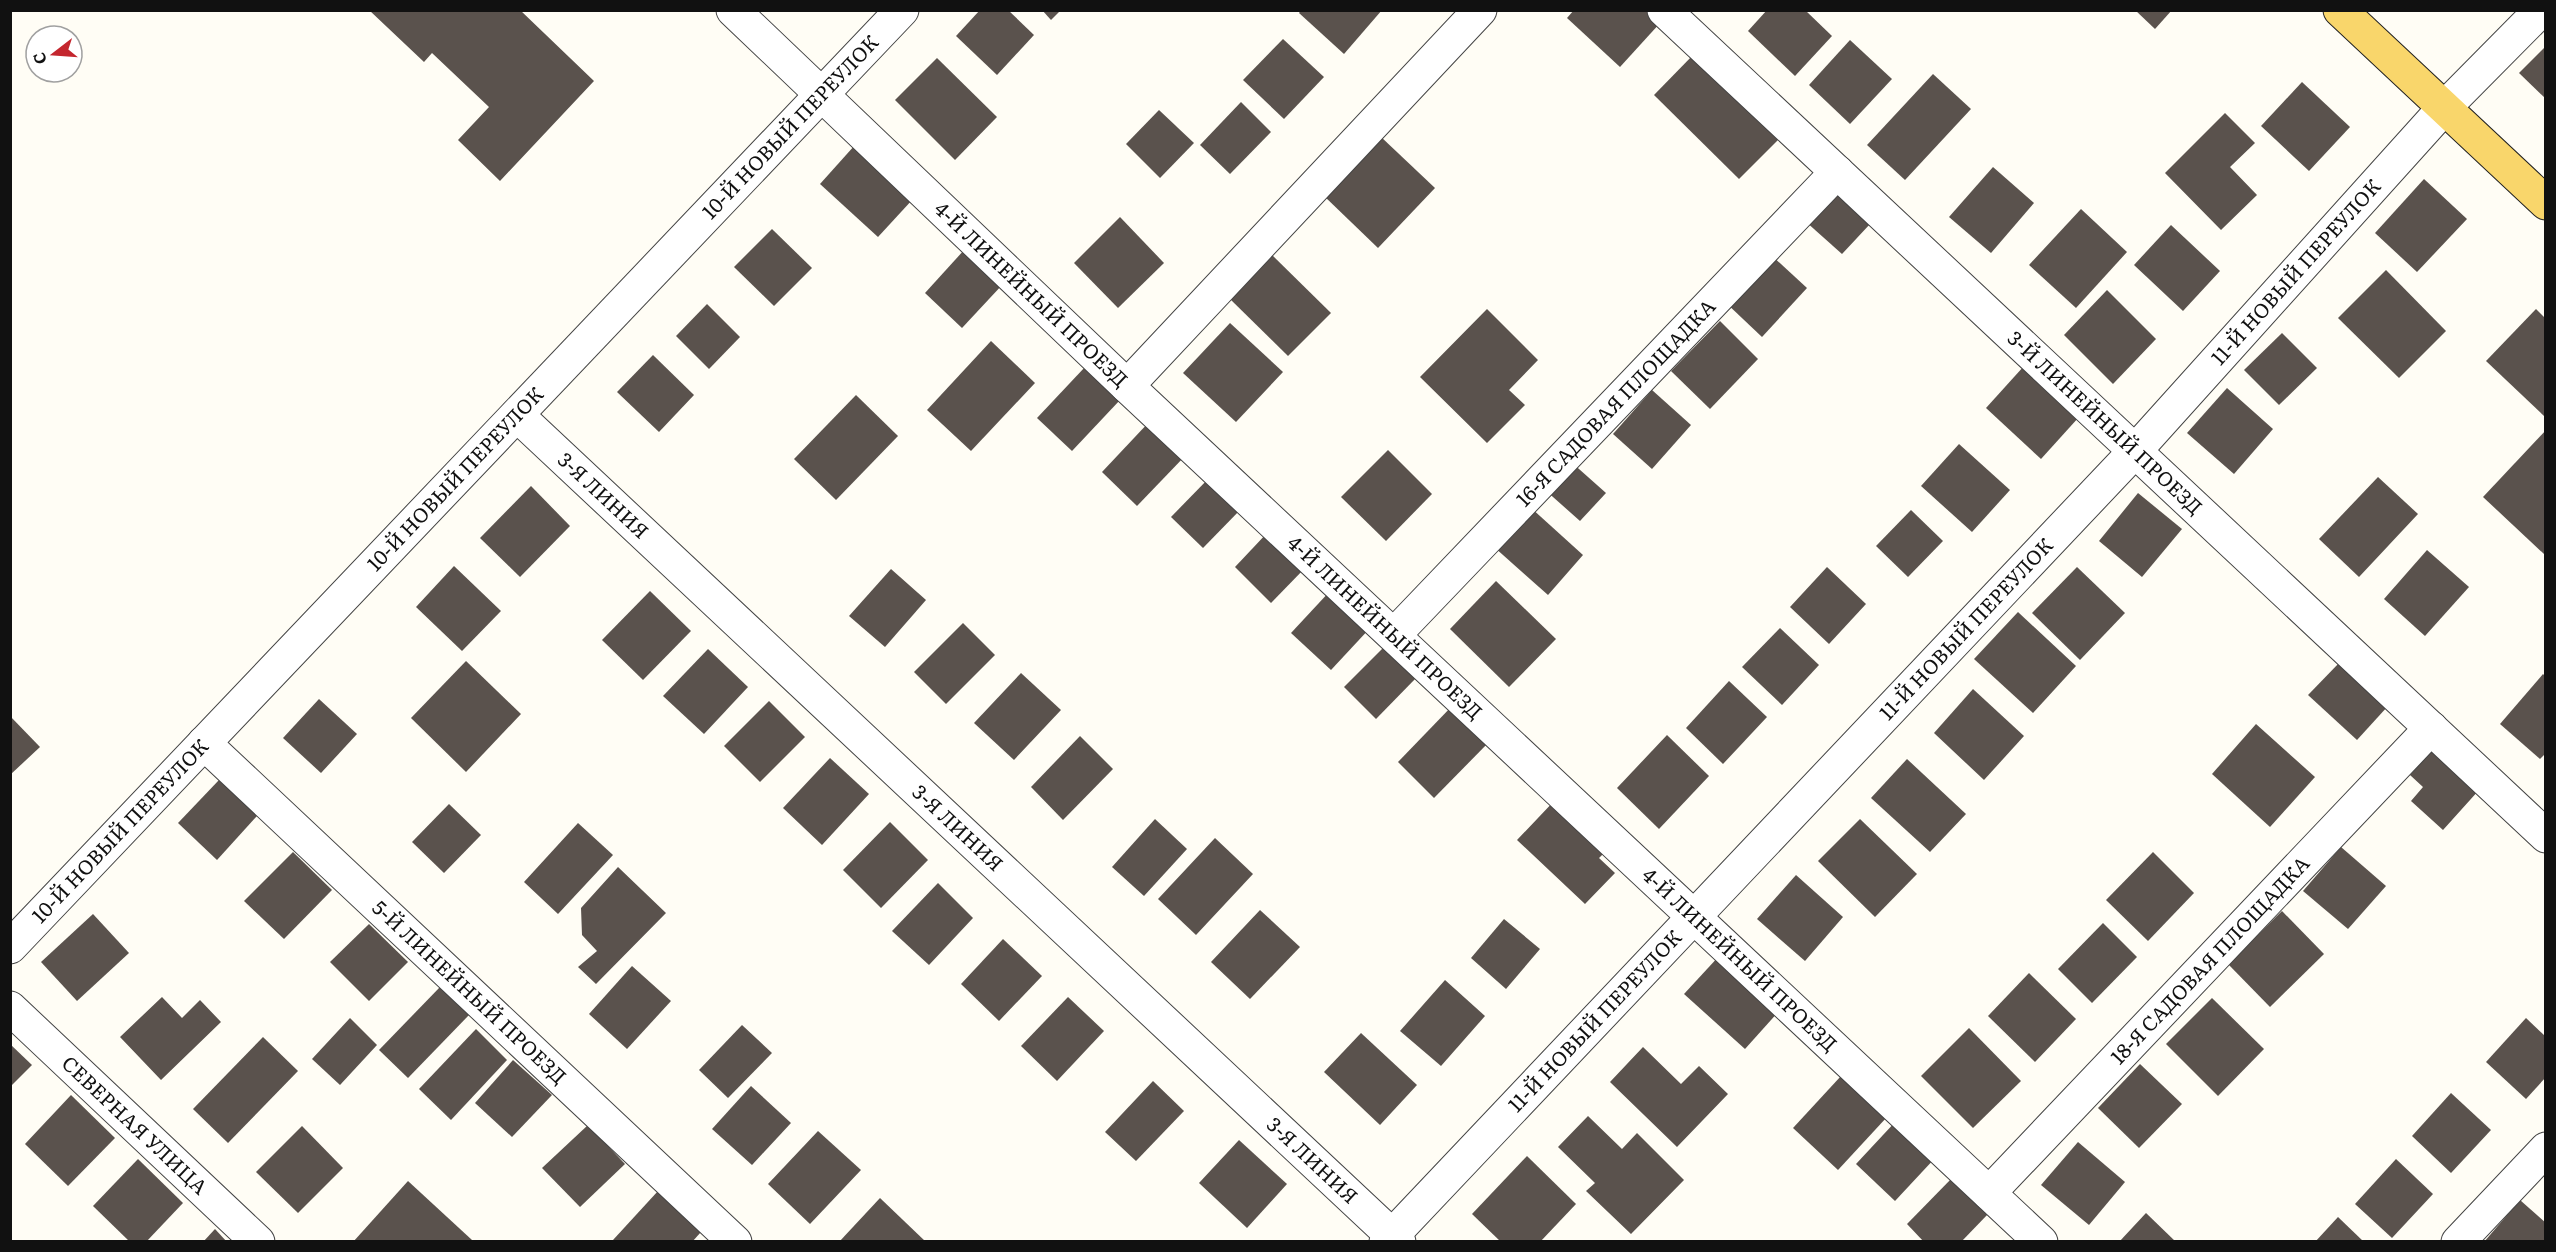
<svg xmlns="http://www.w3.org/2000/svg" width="2556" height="1252" font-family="Literata,serif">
	<rect width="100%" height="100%" fill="#fffdf5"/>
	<g fill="#5a524d">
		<path d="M369,10H520L594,81L500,181L458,140L489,107L432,53L424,62Z"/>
		<path d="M980,10H1008L1034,35L997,75L956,36Z"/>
		<path d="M1042,10H1061L1051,20Z"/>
		<path d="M1301,10H1382L1344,54L1299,13Z"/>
		<path d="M1574,10H1648L1661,22L1620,67L1567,18Z"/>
		<path d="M1767,10H1805L1832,36L1795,76L1748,31Z"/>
		<path d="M2135,10H2172L2155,29Z"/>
		<path d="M1283,39L1324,77L1284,119L1243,80Z"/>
		<path d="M1850,40L1892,79L1850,124L1809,85Z"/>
		<path d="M2546,46V99L2519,73Z"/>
		<path d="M1695,53L1781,137L1739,179L1654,95Z"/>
		<path d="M937,58L997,117L955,160L895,100Z"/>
		<path d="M1933,74L1971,109L1905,180L1867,145Z"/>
		<path d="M2302,82L2350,127L2309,171L2261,126Z"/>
		<path d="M1241,102L1271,132L1230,174L1200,145Z"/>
		<path d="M1159,110L1194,143L1160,178L1126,144Z"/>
		<path d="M2225,113L2255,143L2230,167L2257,195L2221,230L2165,173Z"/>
		<path d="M1380,136L1435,188L1378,248L1323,195Z"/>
		<path d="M855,145L913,199L878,237L820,184Z"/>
		<path d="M1993,167L2034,203L1991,253L1949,217Z"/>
		<path d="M2424,179L2467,219L2417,272L2375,233Z"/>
		<path d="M1833,189L1871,223L1842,254L1805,221Z"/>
		<path d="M2081,209L2127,252L2076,308L2029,265Z"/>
		<path d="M1120,217L1164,263L1118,308L1074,263Z"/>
		<path d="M2171,225L2220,271L2183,311L2134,265Z"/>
		<path d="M772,229L812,268L774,306L734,267Z"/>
		<path d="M965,249L1003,284L962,328L925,293Z"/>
		<path d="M1769,253L1807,288L1762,337L1724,301Z"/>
		<path d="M1271,254L1331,313L1288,356L1229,298Z"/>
		<path d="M2386,270L2446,331L2399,378L2338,318Z"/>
		<path d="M2107,290L2156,339L2113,384L2064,335Z"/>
		<path d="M707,304L740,337L709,369L676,336Z"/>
		<path d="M1487,309L1538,360L1509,390L1525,405L1487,443L1420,377Z"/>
		<path d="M2536,309L2546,319V414L2544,416L2486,361Z"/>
		<path d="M1720,321L1758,359L1710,409L1671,371Z"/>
		<path d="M1230,323L1283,372L1236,422L1183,373Z"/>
		<path d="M2282,333L2317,368L2279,405L2244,370Z"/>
		<path d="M991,341L1035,383L971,451L927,410Z"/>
		<path d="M653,355L694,395L659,432L617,392Z"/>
		<path d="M2024,366L2079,417L2041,459L1986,408Z"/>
		<path d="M1085,367L1120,400L1072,451L1037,418Z"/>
		<path d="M2227,388L2273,429L2234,474L2187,433Z"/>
		<path d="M1652,390L1691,425L1652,469L1613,434Z"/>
		<path d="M856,395L898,436L836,500L794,459Z"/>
		<path d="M1150,421L1186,455L1137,506L1102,472Z"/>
		<path d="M2546,430V552L2544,554L2483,497Z"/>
		<path d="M1959,444L2010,490L1972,532L1921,486Z"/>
		<path d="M1388,450L1432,494L1386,541L1341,497Z"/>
		<path d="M1570,461L1606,493L1580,521L1544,489Z"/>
		<path d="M1210,477L1242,508L1203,548L1171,517Z"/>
		<path d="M2378,477L2418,514L2359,577L2319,539Z"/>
		<path d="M531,486L570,526L520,577L480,538Z"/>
		<path d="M2138,493L2182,529L2142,577L2099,541Z"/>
		<path d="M1530,507L1583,555L1548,595L1494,547Z"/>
		<path d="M1911,510L1943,541L1908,577L1876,546Z"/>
		<path d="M1268,532L1306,567L1271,603L1235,567Z"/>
		<path d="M2427,550L2469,587L2425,636L2384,599Z"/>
		<path d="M454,566L501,611L462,651L416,607Z"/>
		<path d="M1827,567L1866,604L1829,644L1790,607Z"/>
		<path d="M2077,567L2125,613L2080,660L2032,613Z"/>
		<path d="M891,569L926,600L885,647L849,616Z"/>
		<path d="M1496,581L1556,639L1509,687L1450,629Z"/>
		<path d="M1331,590L1371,627L1331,670L1291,633Z"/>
		<path d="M650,591L691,631L643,680L602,640Z"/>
		<path d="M2018,612L2076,666L2033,713L1974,659Z"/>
		<path d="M963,623L995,655L946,704L914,672Z"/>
		<path d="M1780,628L1819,665L1782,705L1742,667Z"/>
		<path d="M1385,646L1417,677L1376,719L1344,687Z"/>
		<path d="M708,649L748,687L704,734L663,696Z"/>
		<path d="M466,661L521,714L466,772L411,718Z"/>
		<path d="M2340,662L2388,706L2357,740L2308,695Z"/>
		<path d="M1021,673L1061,710L1014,760L974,723Z"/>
		<path d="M2543,674L2546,677V753L2540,759L2500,724Z"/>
		<path d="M1729,681L1767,717L1723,764L1686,728Z"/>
		<path d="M1973,689L2024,736L1984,780L1934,733Z"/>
		<path d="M319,699L357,734L321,773L283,738Z"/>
		<path d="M769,701L805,737L760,782L724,746Z"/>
		<path d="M1454,704L1491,740L1434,798L1398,762Z"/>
		<path d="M10,716L40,747L10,775Z"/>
		<path d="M2256,724L2315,777L2270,827L2212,774Z"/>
		<path d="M1667,735L1709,776L1659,829L1617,788Z"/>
		<path d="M1080,736L1113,769L1063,820L1031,787Z"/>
		<path d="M2433,749L2479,790L2443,830L2411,801L2423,787L2410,775Z"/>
		<path d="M830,758L869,794L822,845L783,808Z"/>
		<path d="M1907,759L1966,814L1930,852L1871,798Z"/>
		<path d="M219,780L257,816L217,860L178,823Z"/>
		<path d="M1556,799L1608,849L1599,858L1615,873L1585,904L1517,840Z"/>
		<path d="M449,804L481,835L444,873L412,842Z"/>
		<path d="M1155,819L1187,849L1144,896L1112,867Z"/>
		<path d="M1860,819L1917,874L1875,917L1818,861Z"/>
		<path d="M890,822L928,860L881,908L843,870Z"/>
		<path d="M578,823L613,855L558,914L524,882Z"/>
		<path d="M1215,838L1253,874L1196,935L1158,899Z"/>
		<path d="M2341,847L2386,886L2348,929L2303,891Z"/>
		<path d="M293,852L332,890L284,939L244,901Z"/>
		<path d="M2153,852L2194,893L2148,941L2106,900Z"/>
		<path d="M618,867L666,913L596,984L578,967L597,951L582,935L581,908Z"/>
		<path d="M1796,875L1843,917L1805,961L1757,919Z"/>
		<path d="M938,883L973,918L929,965L892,931Z"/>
		<path d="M1260,910L1300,947L1250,999L1211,962Z"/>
		<path d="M2282,911L2324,954L2270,1007L2228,964Z"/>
		<path d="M93,914L129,953L77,1001L41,962Z"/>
		<path d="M1504,919L1540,949L1506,989L1471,958Z"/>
		<path d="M2103,923L2137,957L2092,1003L2058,969Z"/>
		<path d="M369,924L408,962L369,1001L330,962Z"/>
		<path d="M1003,939L1042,976L999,1021L961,984Z"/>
		<path d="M1720,955L1780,1010L1745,1049L1684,994Z"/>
		<path d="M632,966L671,1001L627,1049L589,1014Z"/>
		<path d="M2029,973L2076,1019L2035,1062L1988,1016Z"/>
		<path d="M1445,980L1485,1016L1441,1066L1400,1031Z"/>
		<path d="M440,987L469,1015L408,1078L379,1050Z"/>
		<path d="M162,997L182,1018L200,1000L221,1022L161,1080L120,1037Z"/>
		<path d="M1068,997L1104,1031L1057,1081L1021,1046Z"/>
		<path d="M2212,998L2264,1049L2218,1096L2166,1044Z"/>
		<path d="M350,1018L377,1045L340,1085L312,1059Z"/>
		<path d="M2526,1018L2546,1037V1077L2526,1099L2486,1062Z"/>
		<path d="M742,1025L772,1053L728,1098L699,1070Z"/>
		<path d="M1969,1028L2021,1081L1973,1128L1921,1076Z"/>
		<path d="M476,1029L507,1060L451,1120L419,1089Z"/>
		<path d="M1361,1033L1417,1085L1380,1125L1324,1072Z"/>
		<path d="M263,1037L298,1071L228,1143L193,1109Z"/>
		<path d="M10,1044L32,1065L10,1087Z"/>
		<path d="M1643,1047L1681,1084L1699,1066L1728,1094L1677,1147L1610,1082Z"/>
		<path d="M513,1060L552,1095L512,1137L475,1103Z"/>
		<path d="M2140,1064L2182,1104L2139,1148L2098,1108Z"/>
		<path d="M1841,1076L1887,1117L1838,1170L1793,1128Z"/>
		<path d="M1153,1081L1184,1111L1136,1161L1105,1132Z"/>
		<path d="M751,1086L791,1123L752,1165L712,1129Z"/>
		<path d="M2451,1093L2491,1130L2451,1173L2412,1136Z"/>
		<path d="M71,1095L115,1138L68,1186L25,1144Z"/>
		<path d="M1588,1116L1622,1149L1637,1133L1684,1180L1631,1234L1586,1191L1595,1183L1558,1147Z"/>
		<path d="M1897,1120L1936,1157L1895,1201L1856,1164Z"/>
		<path d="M588,1125L625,1164L580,1207L542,1168Z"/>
		<path d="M302,1126L343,1168L298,1213L256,1172Z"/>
		<path d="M818,1131L861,1170L810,1224L768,1184Z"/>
		<path d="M1239,1140L1287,1184L1247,1228L1199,1183Z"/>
		<path d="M2078,1142L2125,1182L2089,1225L2041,1185Z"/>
		<path d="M1527,1156L1576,1204L1540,1242H1501L1472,1214Z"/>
		<path d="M138,1159L183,1203L146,1242H130L93,1206Z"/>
		<path d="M2396,1159L2433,1194L2392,1238L2355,1204Z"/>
		<path d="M1953,1177L1989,1213L1961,1242H1924L1907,1224Z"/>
		<path d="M408,1181L472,1240L470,1242H353Z"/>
		<path d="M658,1191L701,1232L692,1242H615L613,1240Z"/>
		<path d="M880,1198L926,1242H839Z"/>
		<path d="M2520,1200L2546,1223V1242H2484Z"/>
		<path d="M2146,1213L2176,1242H2119Z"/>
		<path d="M2338,1217L2364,1242H2315Z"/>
		<path d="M215,1229L227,1242H203Z"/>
	</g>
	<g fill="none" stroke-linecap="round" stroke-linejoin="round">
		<defs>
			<g id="minor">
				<path id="s1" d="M733,10L1127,386L2041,1242"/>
				<path id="s2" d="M1664,10L2546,836"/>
				<path d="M1127,386L1480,10"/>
				<path id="s3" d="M517,415L1399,1242"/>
				<path id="s4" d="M1394,635L1837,172"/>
				<path id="s5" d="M204,743L735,1242"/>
				<path id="s6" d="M10,947L902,10"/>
				<path id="s7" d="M10,1008L258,1242"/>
				<path id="s8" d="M1989,1193L2431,728"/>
				<path id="s9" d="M1386,1242L2135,451L2444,108L2541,10"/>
				<path d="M2458,1242L2546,1149"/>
			</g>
			<path id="major" d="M2340,10L2546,203"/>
		</defs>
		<use href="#minor" stroke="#444" stroke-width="35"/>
		<use href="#major" stroke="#222" stroke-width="35"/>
		<use href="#minor" stroke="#fff" stroke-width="33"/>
		<use href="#major" stroke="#f9d66b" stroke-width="33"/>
	</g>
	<g text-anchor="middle" stroke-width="6" stroke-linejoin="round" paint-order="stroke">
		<g font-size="20" fill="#111" stroke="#fff">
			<text dy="7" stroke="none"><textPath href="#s6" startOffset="1132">10-Й НОВЫЙ ПЕРЕУЛОК</textPath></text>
			<text dy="7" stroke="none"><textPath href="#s9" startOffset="1330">11-Й НОВЫЙ ПЕРЕУЛОК</textPath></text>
			<text dy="7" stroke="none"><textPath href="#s1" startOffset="412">4-Й ЛИНЕЙНЫЙ ПРОЕЗД</textPath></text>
			<text dy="7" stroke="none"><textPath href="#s4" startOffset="321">16-Я САДОВАЯ ПЛОЩАДКА</textPath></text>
			<text dy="7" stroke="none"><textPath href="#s2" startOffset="604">3-Й ЛИНЕЙНЫЙ ПРОЕЗД</textPath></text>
			<text dy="7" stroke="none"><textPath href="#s6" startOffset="646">10-Й НОВЫЙ ПЕРЕУЛОК</textPath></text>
			<text dy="7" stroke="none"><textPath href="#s3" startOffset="118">3-Я ЛИНИЯ</textPath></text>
			<text dy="7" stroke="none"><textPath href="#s1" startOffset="898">4-Й ЛИНЕЙНЫЙ ПРОЕЗД</textPath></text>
			<text dy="7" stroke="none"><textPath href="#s9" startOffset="844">11-Й НОВЫЙ ПЕРЕУЛОК</textPath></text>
			<text dy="7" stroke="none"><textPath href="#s3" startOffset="604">3-Я ЛИНИЯ</textPath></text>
			<text dy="7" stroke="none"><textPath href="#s6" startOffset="160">10-Й НОВЫЙ ПЕРЕУЛОК</textPath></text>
			<text dy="7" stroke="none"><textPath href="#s1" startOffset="1384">4-Й ЛИНЕЙНЫЙ ПРОЕЗД</textPath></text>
			<text dy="7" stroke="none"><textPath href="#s8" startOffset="321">18-Я САДОВАЯ ПЛОЩАДКА</textPath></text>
			<text dy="7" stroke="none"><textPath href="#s5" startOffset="364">5-Й ЛИНЕЙНЫЙ ПРОЕЗД</textPath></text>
			<text dy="7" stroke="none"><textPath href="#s9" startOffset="304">11-Й НОВЫЙ ПЕРЕУЛОК</textPath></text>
			<text dy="7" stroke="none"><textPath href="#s7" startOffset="171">СЕВЕРНАЯ УЛИЦА</textPath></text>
			<text dy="7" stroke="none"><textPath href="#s3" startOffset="1090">3-Я ЛИНИЯ</textPath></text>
		</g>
	</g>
	<rect width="2556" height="1252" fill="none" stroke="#111111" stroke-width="24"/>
	<g transform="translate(54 54) rotate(253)"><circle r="28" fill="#ffffff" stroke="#a0a0a0" stroke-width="1.5"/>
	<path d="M0-4.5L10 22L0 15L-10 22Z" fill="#c4262e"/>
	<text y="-9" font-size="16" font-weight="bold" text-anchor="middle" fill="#111111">С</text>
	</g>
</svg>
